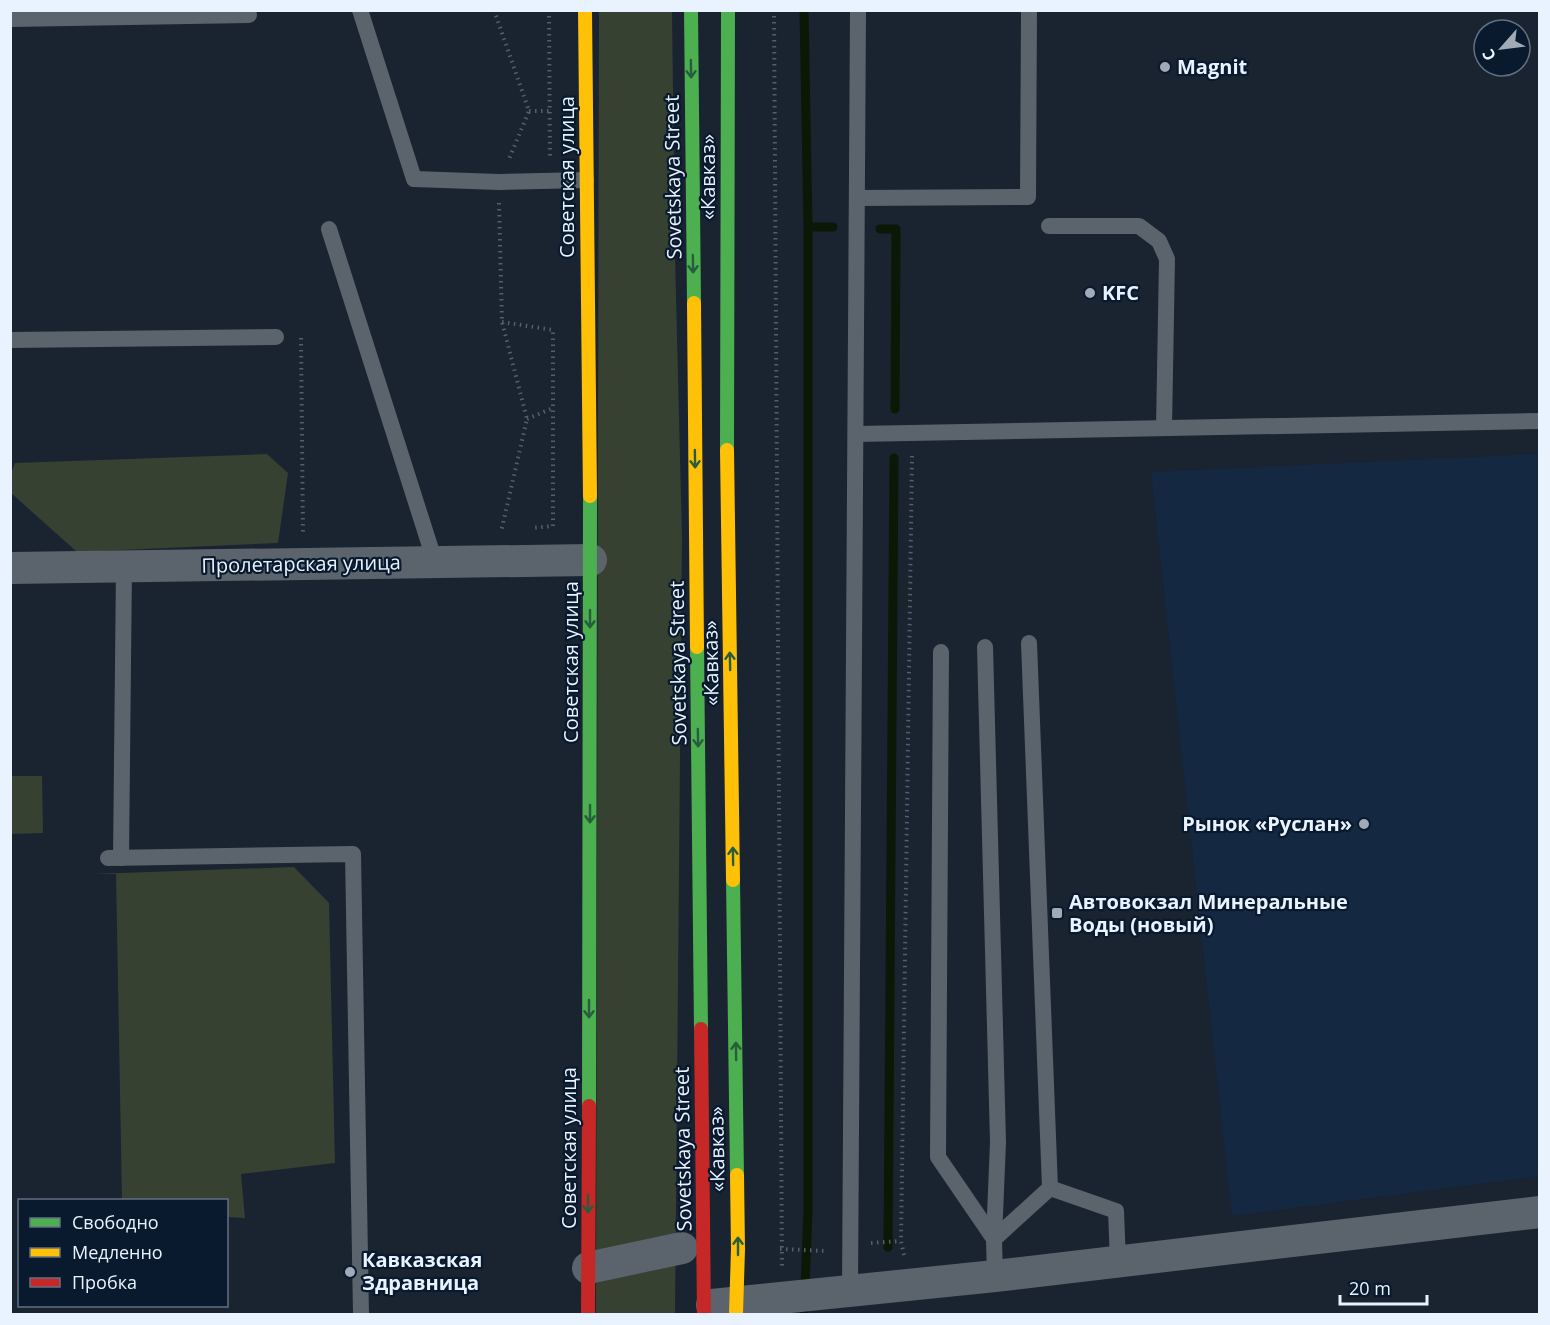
<svg xmlns="http://www.w3.org/2000/svg" width="1550" height="1325" font-family="'Open Sans',sans-serif">
	<rect width="100%" height="100%" fill="#1a2330"/>
	<path fill="#152841" d="M1539,454V1176L1232,1216L1151,472Z"/>
	<g fill="#364132">
		<path d="M599,11H672L675,256L682,537L675,1314H596Z"/>
		<path d="M267,454L288,473L278,543L77,552L11,493V473L15,463Z"/>
		<path d="M10,776H42L43,833L11,834Z"/>
		<path d="M294,867L329,903L335,1163L241,1174L245,1218L227,1217L226,1200H122L116,874H92Z"/>
	</g>
	<g fill="none" stroke-linecap="round" stroke-linejoin="round">
		<g stroke="#0b1805" stroke-width="9">
			<path d="M804,10L808,227H833"/>
			<path d="M880,229H896L895,409"/>
			<path d="M888,1247L894,458"/>
			<path d="M804,1314L808,1210V227"/>
		</g>
		<g stroke="#575e67" stroke-width="4" stroke-dasharray="1.5 4.5" stroke-linecap="butt">
			<path d="M494,10L529,111L509,159"/>
			<path d="M549,10L550,160"/>
			<path d="M774,10L782,1270"/>
			<path d="M529,111H551"/>
			<path d="M499,203L502,322L527,419L501,532"/>
			<path d="M502,322L553,330V526L532,528"/>
			<path d="M301,338L303,534"/>
			<path d="M527,419L553,408"/>
			<path d="M871,1243L901,1241"/>
			<path d="M780,1249L825,1251"/>
			<path d="M904,1255L901,1241L912,456"/>
		</g>
		<g stroke="#5b636c" stroke-width="16">
			<path d="M360,10L414,179L499,182L586,180"/>
			<path d="M10,19L249,15"/>
			<path d="M857,198L1028,197L1029,10"/>
			<path d="M1049,226H1139L1159,241L1167,259L1164,428"/>
			<path d="M329,229L435,562"/>
			<path d="M10,340L276,337"/>
			<path d="M856,434L1540,421"/>
			<path d="M985,647L998,1142L994,1239"/>
			<path d="M941,652L938,1157L994,1239L995,1276"/>
			<path d="M108,858L353,854L361,1314"/>
			<path d="M121,858L124,566"/>
			<path d="M1050,1188L1116,1211L1118,1262"/>
			<path d="M994,1239L1050,1188L1029,643"/>
			<path d="M850,1292L858,10"/>
		</g>
		<g stroke="#5b636c" stroke-width="32">
			<path d="M10,568L591,560"/>
			<path d="M588,1268L682,1248"/>
			<path d="M712,1305L995,1276L1540,1212"/>
		</g>
		<g stroke="#4caf50" stroke-width="14">
			<path d="M691,10L694,303"/>
			<path d="M727,450L728,10"/>
			<path d="M697,647L701,1029"/>
			<path d="M733,880L737,1175"/>
			<path d="M589,1106L590,496"/>
		</g>
		<g stroke="#ffc107" stroke-width="14">
			<path d="M585,10L590,496"/>
			<path d="M694,303L697,647"/>
			<path d="M727,450L733,880"/>
			<path d="M736,1314L738,1249L737,1175"/>
		</g>
		<g stroke="#c62828" stroke-width="14">
			<path d="M701,1029L704,1314"/>
			<path d="M588,1314L589,1106"/>
		</g>
	</g>
	<defs><path id="oneway-shaft" d="M-6 0H5M1.5-3L5.5 0L1.5 3" fill="none" stroke-width="1.6" stroke-linecap="round" stroke-linejoin="round" transform="scale(1.5)"/></defs>
	<g stroke="#275c3d">
		<use href="#oneway-shaft" transform="translate(691 69) rotate(89)"/>
		<use href="#oneway-shaft" transform="translate(693 264) rotate(89)"/>
		<use href="#oneway-shaft" transform="translate(695 459) rotate(89)"/>
		<use href="#oneway-shaft" transform="translate(590 619) rotate(90)"/>
		<use href="#oneway-shaft" transform="translate(730 661) rotate(-91)"/>
		<use href="#oneway-shaft" transform="translate(698 738) rotate(89)"/>
		<use href="#oneway-shaft" transform="translate(590 814) rotate(90)"/>
		<use href="#oneway-shaft" transform="translate(733 856) rotate(-91)"/>
		<use href="#oneway-shaft" transform="translate(589 1009) rotate(90)"/>
		<use href="#oneway-shaft" transform="translate(736 1051) rotate(-91)"/>
		<use href="#oneway-shaft" transform="translate(588 1204) rotate(90)"/>
		<use href="#oneway-shaft" transform="translate(738 1246) rotate(-90)"/>
	</g>
	<g fill="#a1aab7" stroke="#09192e" stroke-width="2">
		<circle cx="1165" cy="67" r="6"/>
		<circle cx="1090" cy="293" r="6"/>
		<circle cx="1364" cy="824" r="6"/>
		<rect x="1051" y="907" width="12" height="12" rx="3"/>
		<circle cx="350" cy="1272" r="6"/>
	</g>
	<g text-anchor="middle" stroke-width="4.5" stroke-linejoin="round" paint-order="stroke">
		<g font-size="20" font-weight="bold" fill="#e9f2ff" stroke="#09192e" text-anchor="start">
			<text x="1177" y="74">Magnit</text>
			<text x="1102" y="300">KFC</text>
			<text x="1352" y="831" text-anchor="end">Рынок «Руслан»</text>
			<text x="1069" y="909">Автовокзал Минеральные<tspan x="1069" dy="23">Воды (новый)</tspan></text>
			<text x="362" y="1267">Кавказская<tspan x="362" dy="23">Здравница</tspan></text>
		</g>
		<g font-size="20" fill="#e9f2ff" stroke="#09192e">
			<text transform="translate(567 177) rotate(-90)" y="7">Советская улица</text>
			<text transform="translate(673 177) rotate(-91)" y="7">Sovetskaya Street</text>
			<text transform="translate(708 177) rotate(-90)" y="7">«Кавказ»</text>
			<text transform="translate(301 564) rotate(-1)" y="7">Пролетарская улица</text>
			<text transform="translate(571 662) rotate(-90)" y="7">Советская улица</text>
			<text transform="translate(678 663) rotate(-91)" y="7">Sovetskaya Street</text>
			<text transform="translate(711 663) rotate(-91)" y="7">«Кавказ»</text>
			<text transform="translate(569 1148) rotate(-90)" y="7">Советская улица</text>
			<text transform="translate(683 1149) rotate(-91)" y="7">Sovetskaya Street</text>
			<text transform="translate(717 1149) rotate(-91)" y="7">«Кавказ»</text>
		</g>
	</g>
	<rect width="1550" height="1325" fill="none" stroke="#e9f2ff" stroke-width="24"/>
	<rect x="18" y="1199" width="210" height="108" fill="#09192e" stroke="#637082" stroke-width="1.5"/>
	<rect x="30" y="1218" width="30" height="9" fill="#4caf50" stroke="#637082" stroke-width="1.5"/>
	<text x="72" y="1229" font-size="18" fill="#e9f2ff">Свободно</text>
	<rect x="30" y="1248" width="30" height="9" fill="#ffc107" stroke="#637082" stroke-width="1.5"/>
	<text x="72" y="1259" font-size="18" fill="#e9f2ff">Медленно</text>
	<rect x="30" y="1278" width="30" height="9" fill="#c62828" stroke="#637082" stroke-width="1.5"/>
	<text x="72" y="1289" font-size="18" fill="#e9f2ff">Пробка</text>
	<g transform="translate(1502 48) rotate(242)"><circle r="28" fill="#09192e" stroke="#637082" stroke-width="1.5"/>
	<path d="M0-4.5L10 22L0 15L-10 22Z" fill="#a1aab7"/>
	<text y="-9" font-size="16" font-weight="bold" text-anchor="middle" fill="#e9f2ff">С</text>
	</g>
	<path d="M1340 1295v9h87v-9" fill="none" stroke="#e9f2ff" stroke-width="3"/>
	<text x="1349" y="1295" font-size="18" fill="#e9f2ff" stroke="#09192e" stroke-width="4.5" paint-order="stroke">20 m</text>
</svg>
